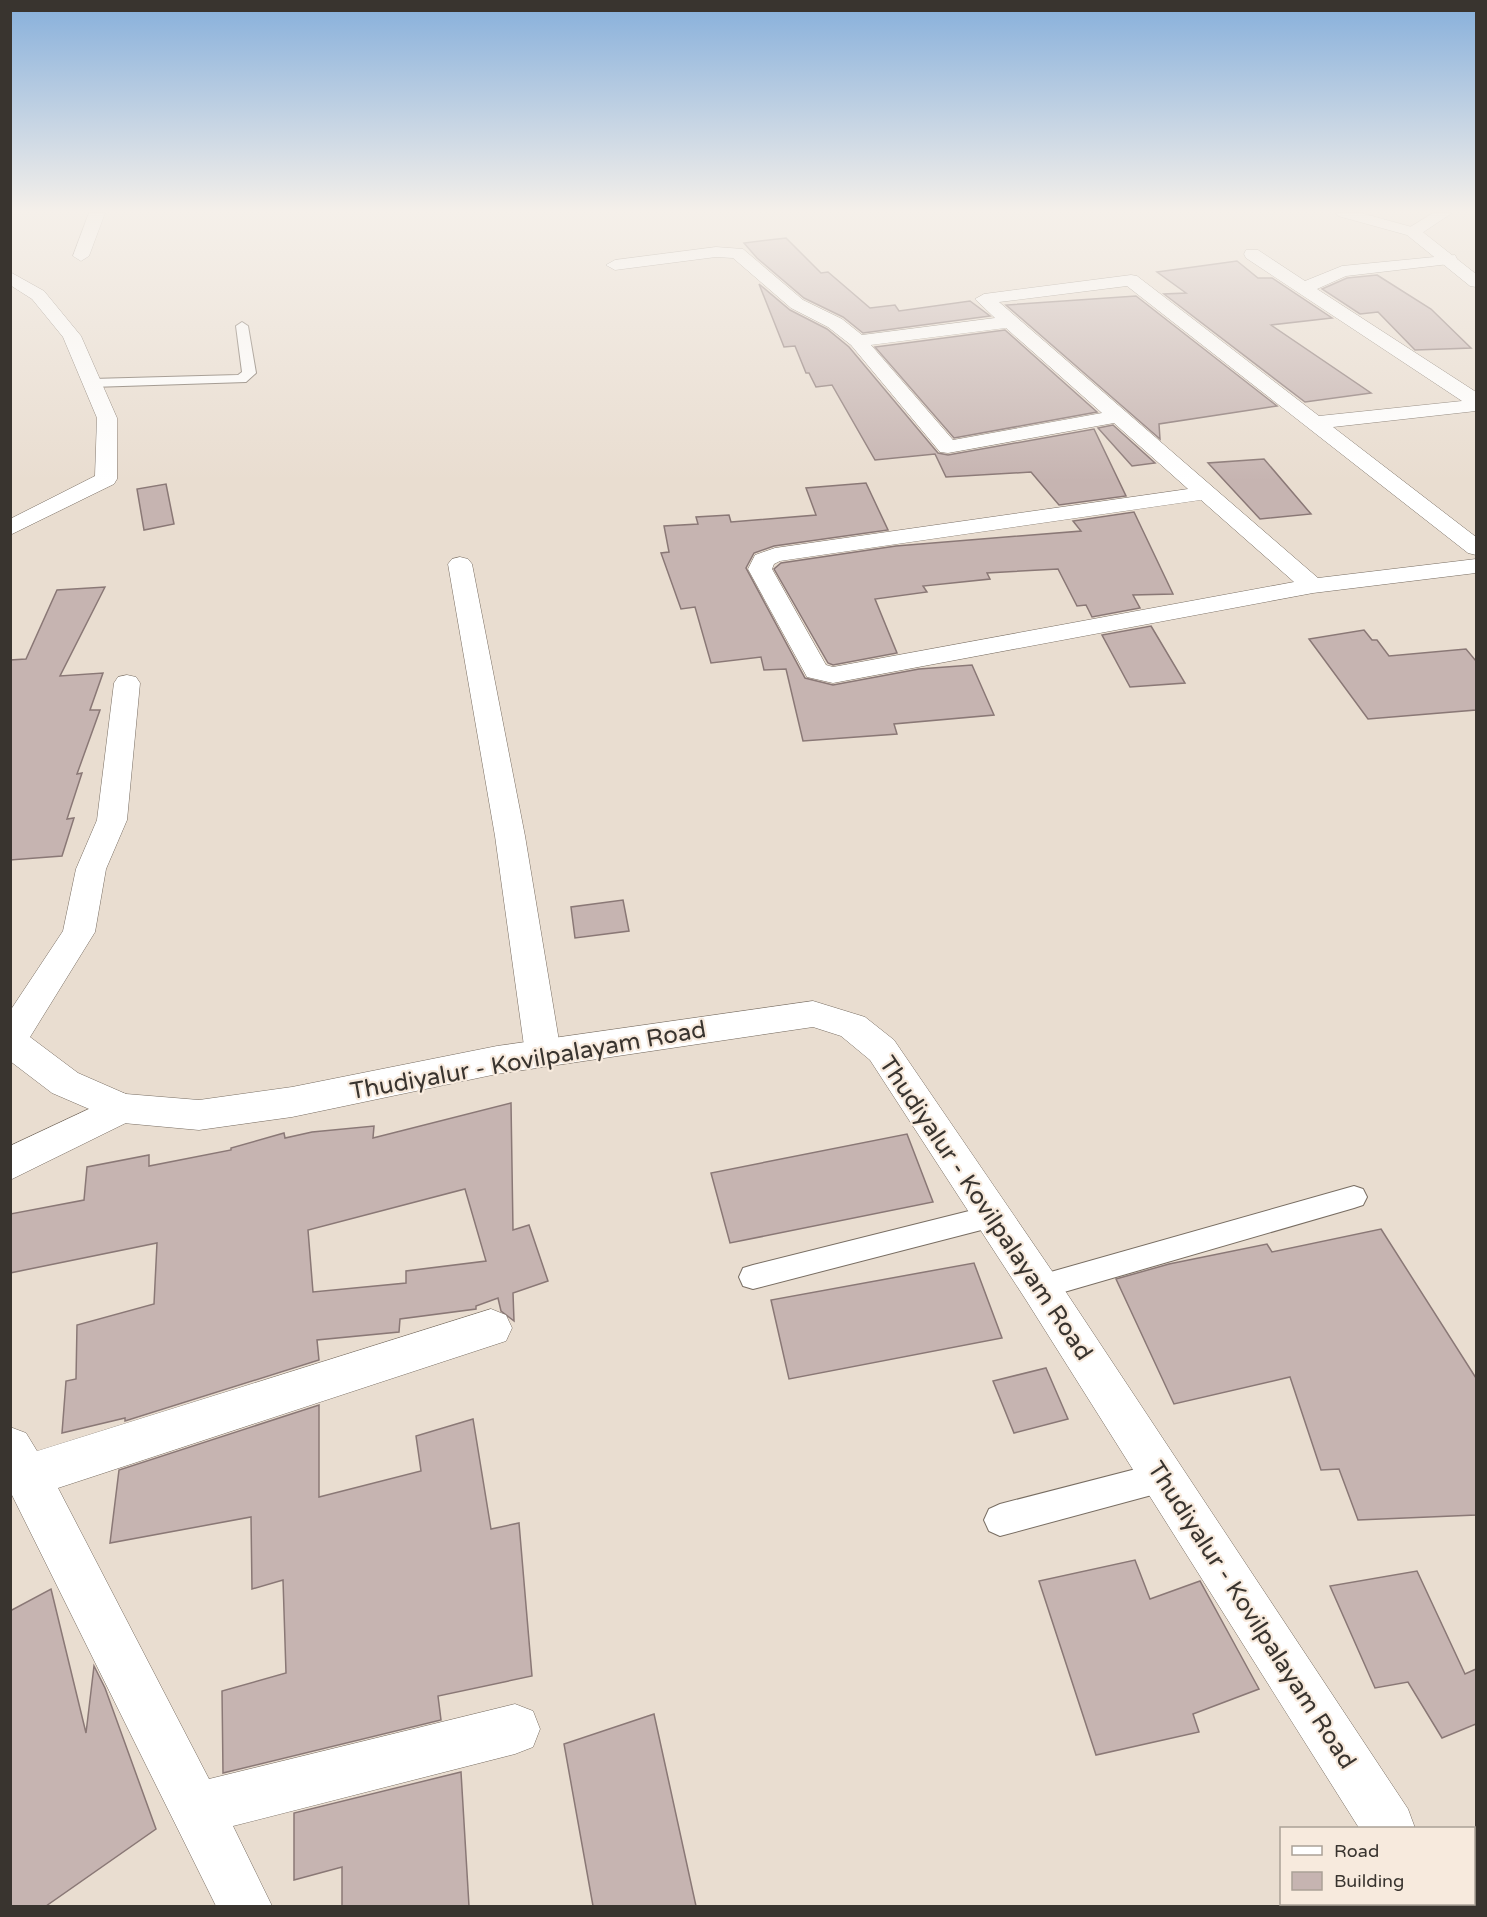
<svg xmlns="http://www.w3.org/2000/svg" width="1487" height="1917" font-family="'Varela Round',sans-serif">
	<rect width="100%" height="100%" fill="#e9ddd0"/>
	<g fill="#c6b4b1" stroke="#8a7876" stroke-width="1.5" fill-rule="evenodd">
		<path d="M786,238L821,273L828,272L870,308L895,305L899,311L970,301L990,316L863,333L843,317L804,298L757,258L744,243Z"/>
		<path d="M1237,261L1258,278H1272L1332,318L1271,325L1371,393L1305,402L1164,294L1186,293L1157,272Z"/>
		<path d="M1377,275L1431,309L1471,348L1415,350L1378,312L1360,314L1322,289L1347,278Z"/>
		<path d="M759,284L790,310L827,329L849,347L938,453L948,455L1094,429L1126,496L1059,505L1031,472L946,477L935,454L875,460L832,385L816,387L809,373H806L795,346L784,347Z"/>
		<path d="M1136,296L1277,406L1159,424L1160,439L1006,305Z"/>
		<path d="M1005,330L1097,412L954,438L875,347Z"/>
		<path d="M1113,425L1155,463L1132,466L1098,428Z"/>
		<path d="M1264,459L1311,514L1260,519L1208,463Z"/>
		<path d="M866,483L888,530L774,546L754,553L746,568L805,678L833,685L919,669L972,665L994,715L894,724L897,734L803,741L786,669L764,670L761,657L711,663L695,607L681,609L661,553L669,552L664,526L698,524L696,517L729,515L731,522L816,515L806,488Z"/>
		<path d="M166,484L174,524L144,530L137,489Z"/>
		<path d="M1134,512L1173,594L1133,595L1140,608L1092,617L1086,605L1077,606L1058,569L987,573L990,579L923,586L927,592L875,599L897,653L833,665L828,663L774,569L781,563L896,546L1081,531L1073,521Z"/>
		<path d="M105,587L60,676L103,673L90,710H100L77,774L82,773L67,819L74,818L62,856L10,860V660L26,659L57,590Z"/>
		<path d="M1151,626L1185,683L1130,687L1102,635Z"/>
		<path d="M1364,630L1372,640H1377L1389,656L1466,649L1476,661V710L1368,719L1309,639Z"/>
		<path d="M623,900L629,931L575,938L571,907Z"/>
		<path d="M511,1103L513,1230L529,1225L548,1281L513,1293L514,1321L501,1311L498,1298L476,1306V1309L400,1319L399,1332L317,1340L319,1360L125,1421V1418L62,1433L66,1381L76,1379L77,1325L154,1304L157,1243L10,1273V1214L84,1200L87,1167L149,1155V1166L231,1150V1148L284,1133L285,1138L312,1132L374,1126L373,1138ZM465,1189L486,1261L406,1271V1283L313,1292L308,1230Z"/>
		<path d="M907,1134L933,1202L730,1243L711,1173Z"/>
		<path d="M1381,1229L1476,1378V1515L1358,1520L1339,1469L1321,1470L1290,1377L1174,1404L1116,1279L1169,1264L1267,1244L1272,1252Z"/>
		<path d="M974,1263L1002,1338L789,1379L771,1300Z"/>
		<path d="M1046,1368L1068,1419L1014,1433L993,1381Z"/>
		<path d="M319,1405V1497L421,1471L416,1436L473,1419L491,1529L519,1523L532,1676L438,1696L441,1720L223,1773L222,1691L286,1673L283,1580L252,1589L251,1517L110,1543L119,1470Z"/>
		<path d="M1135,1560L1150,1599L1200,1581L1259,1689L1193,1714L1199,1732L1096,1755L1039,1581Z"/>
		<path d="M1417,1571L1465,1674L1476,1669V1724L1442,1738L1408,1682L1375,1688L1330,1586Z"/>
		<path d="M51,1589L86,1733L94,1666L105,1688L156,1829L46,1906H10V1611Z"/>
		<path d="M654,1714L696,1906H593L564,1744Z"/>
		<path d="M461,1772L469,1906H342V1867L294,1880V1813Z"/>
	</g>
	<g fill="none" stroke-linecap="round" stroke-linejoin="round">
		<defs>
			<g id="lane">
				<path d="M242,322L248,326L256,373L246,382L92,387L85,383L92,379L238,375L242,372L236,326Z"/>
				<path d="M1354,1186L1363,1189L1367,1197L1363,1205L1354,1208L1040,1299L1030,1296L1026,1287L1030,1278L1040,1275Z"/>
				<path d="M993,1205L1002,1208L1006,1216L1002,1224L993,1227L753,1289L743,1286L739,1277L743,1268L753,1265Z"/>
				<path d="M1163,1462L1174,1466L1178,1477L1174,1488L1163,1492L1000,1536L989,1531L984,1520L989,1509L1000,1504Z"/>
			</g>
			<g id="street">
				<path d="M89,213H105L89,256L81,261L73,256Z"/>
				<path d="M1433,213H1452L1419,235H1407L1405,232L1407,229Z"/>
				<path d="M716,247L743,249L803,300L842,319L862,335L995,318L975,299L984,294L1131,275L1137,276L1319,416L1462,401L1246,258L1244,254L1246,250H1258L1305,281L1342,266L1455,255L1457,259L1455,263L1449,264L1346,276L1317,289L1476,392V411L1333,427L1476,537V555L1468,553L1127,286L999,302L1318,578L1476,559V573L1313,593L833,683L807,677L748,569L755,555L775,548L1188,489L1114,423L948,453L940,452L851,345L828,327L791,308L733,258L716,257L615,270L606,265L615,260ZM1006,328L1102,413L953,440L871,345ZM1201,500L1294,582L833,667L826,665L772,569L774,564L780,561Z"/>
				<path d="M10,272L44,291L81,336L117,418V479L114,484L10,535V519L95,476L97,418L63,337L32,299L10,285Z"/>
				<path d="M460,557L468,559L472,564L525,836L561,1053L555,1063L543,1067L531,1063L525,1053L495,836L448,564L452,559Z"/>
				<path d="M127,675L136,677L140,683L127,820L106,869L95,932L22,1050L10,1053V1011L63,931L76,869L97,820L114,683L118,677Z"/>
				<path d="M123,1093L136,1098L141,1108L136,1118L10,1180V1146Z"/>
				<path d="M491,1309L506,1315L512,1328L506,1341L58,1488L209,1779L515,1704L533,1711L540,1729L533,1747L515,1754L233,1826L272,1906H216L10,1491V1427L26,1433L37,1451Z"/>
			</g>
			<g id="secondary">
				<path d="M1336,213H1361L1419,229L1476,274V287L1470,286L1407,235L1338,216Z"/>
				<path d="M813,1001L865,1017L894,1040L1054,1274L1408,1809L1415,1828H1359L1026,1300L870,1060L841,1036L813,1027L497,1074L292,1117L199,1130L123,1123L110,1118L52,1093L10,1061V1028L22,1031L78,1073L126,1094L199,1100L292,1087L497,1046Z"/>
				<path d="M1407,1904H1461L1462,1906H1408Z"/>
			</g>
		</defs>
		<use href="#lane" stroke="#786d62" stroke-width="2"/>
		<use href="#street" stroke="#786d62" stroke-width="1"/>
		<use href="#secondary" stroke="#786d62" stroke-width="1"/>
		<use href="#lane" fill="#fff" fill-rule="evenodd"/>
		<use href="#street" fill="#fff" fill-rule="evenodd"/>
		<use href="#secondary" fill="#fff" fill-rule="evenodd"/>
	</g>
	<linearGradient id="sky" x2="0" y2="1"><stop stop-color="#86afdb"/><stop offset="0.44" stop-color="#f5f0ea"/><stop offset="1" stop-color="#f5f0ea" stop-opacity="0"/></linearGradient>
	<rect width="1487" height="481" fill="url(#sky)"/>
	<g text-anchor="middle" stroke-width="4.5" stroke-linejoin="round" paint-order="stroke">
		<g font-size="24" fill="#39342f" stroke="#f7eadd">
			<text transform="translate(528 1060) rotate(-10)" y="8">Thudiyalur - Kovilpalayam Road</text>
			<text transform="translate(986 1208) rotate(56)" y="8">Thudiyalur - Kovilpalayam Road</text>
			<text transform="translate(1252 1615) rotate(57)" y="8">Thudiyalur - Kovilpalayam Road</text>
		</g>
	</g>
	<rect width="1487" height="1917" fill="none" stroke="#39342f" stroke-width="24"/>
	<rect x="1280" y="1827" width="195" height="78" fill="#f7eadd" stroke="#aba197" stroke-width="1.5"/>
	<rect x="1292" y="1846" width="30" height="9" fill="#ffffff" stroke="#aba197" stroke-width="1.5"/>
	<text x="1334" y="1857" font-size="18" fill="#39342f">Road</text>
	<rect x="1292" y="1872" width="30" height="18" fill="#c6b4b1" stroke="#aba197" stroke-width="1.5"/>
	<text x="1334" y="1887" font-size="18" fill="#39342f">Building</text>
</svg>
